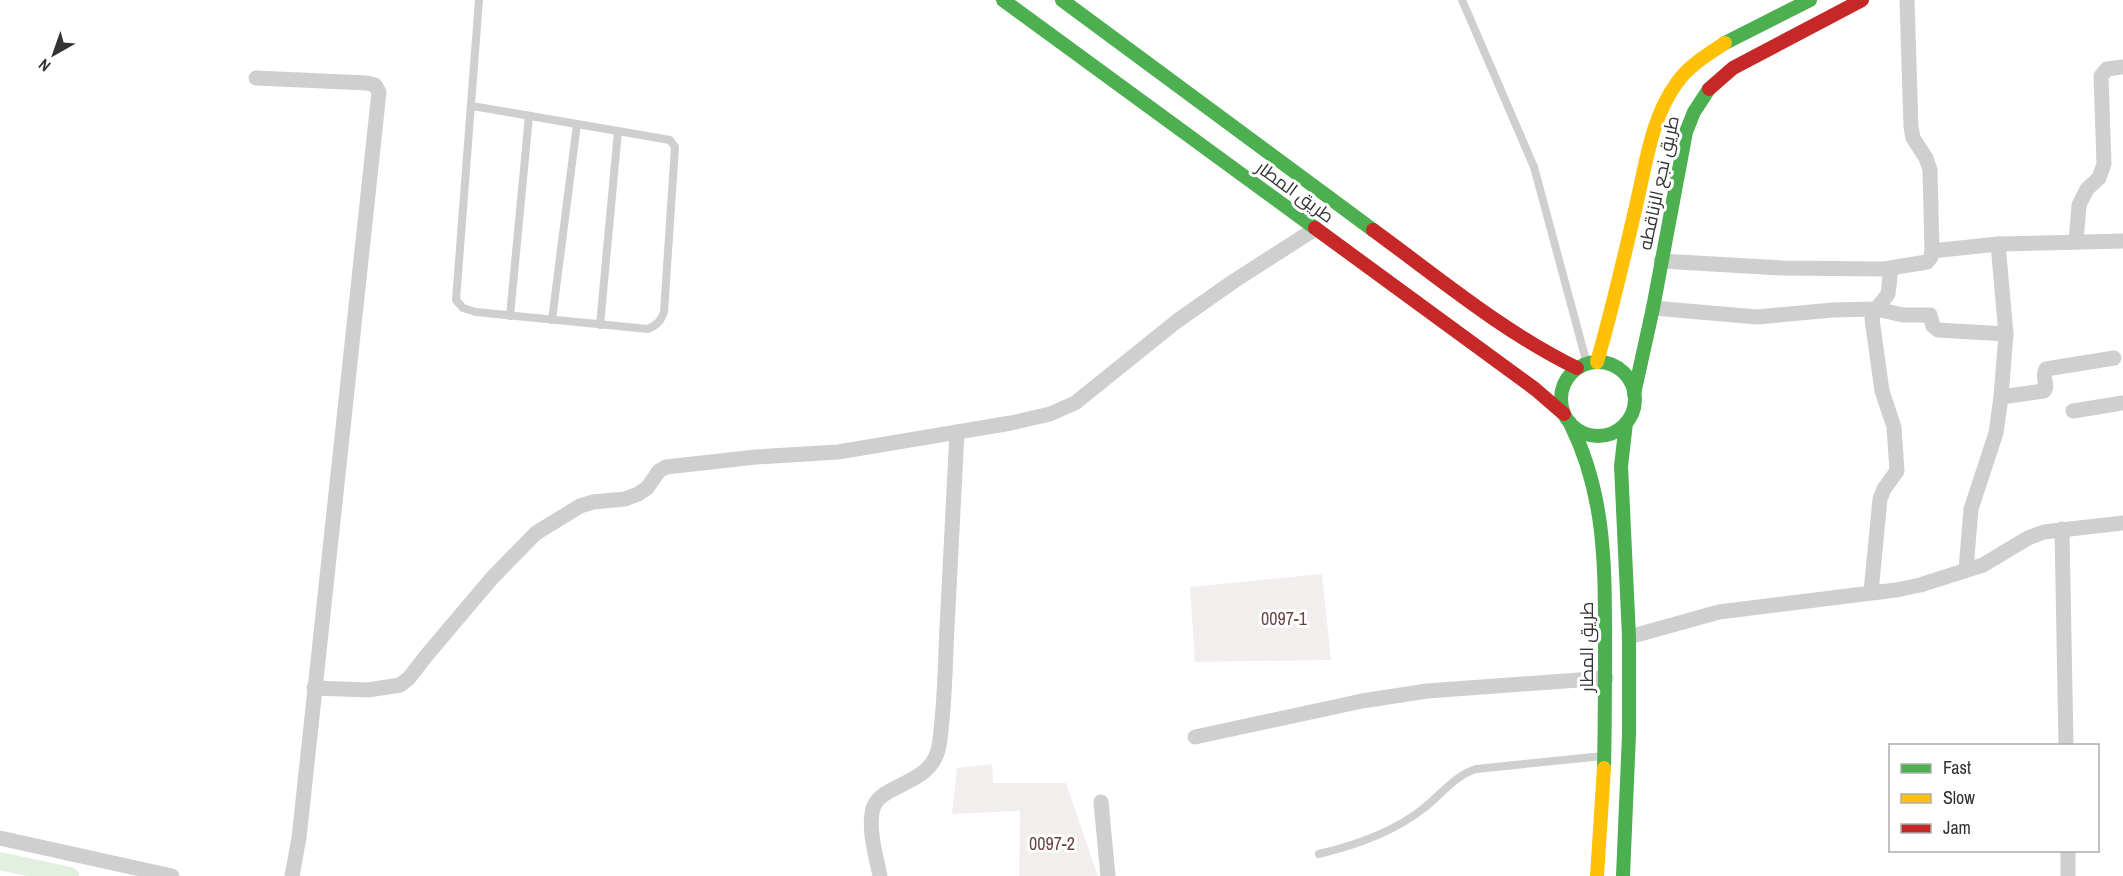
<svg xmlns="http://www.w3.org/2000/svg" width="2123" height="876" font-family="'Archivo Narrow',Cairo,sans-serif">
	<rect width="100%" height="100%" fill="#fff"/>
	<g fill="#f3eeee">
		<path d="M1322,574L1331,660L1195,662L1190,587Z"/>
		<path d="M992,764L993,783H1066L1098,876H1019L1020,811L952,814L957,768Z"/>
	</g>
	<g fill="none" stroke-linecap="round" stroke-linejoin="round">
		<path stroke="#e2f0e0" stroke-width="18" d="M0,861L70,876"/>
		<g stroke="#cfcfcf" stroke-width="8">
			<path d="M1462,0L1534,167L1587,364"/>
			<path d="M472,106L670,140L675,147L664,312C661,321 657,325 648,329L476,312L463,308L456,300L479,0"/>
			<path d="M510,316L529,116"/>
			<path d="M552,320L577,124"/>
			<path d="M600,325L618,131"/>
			<path d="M1319,854C1357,845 1394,832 1424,808C1442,794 1454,776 1476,769L1603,756"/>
		</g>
		<g stroke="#cfcfcf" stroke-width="15">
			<path d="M256,78L367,83L375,85L379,92L299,838L292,876"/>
			<path d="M2076,242L2079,205L2087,189L2099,178L2104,164L2101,76L2107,69L2123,67"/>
			<path d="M1932,251L1998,244L2123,241"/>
			<path d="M1661,261L1782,268L1884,269L1927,262L1931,257L1932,251L1930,170L1926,158L1913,138L1911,127L1907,0"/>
			<path d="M1653,308L1757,317L1833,310L1876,309L1903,315H1930L1933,326L1938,330L2006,334"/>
			<path d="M2001,397L2044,391C2049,385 2041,377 2046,369L2114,358"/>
			<path d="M2073,411L2123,403"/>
			<path d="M2062,529L2066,746"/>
			<path d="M1966,570L1971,509L1996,433L2001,397L2006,334L1998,244"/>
			<path d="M1871,592L1880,499L1884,489L1897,471L1894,427L1882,391L1872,319L1874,312L1888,294L1891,269"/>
			<path d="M1629,637L1719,612L1896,590L1920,585L1983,565L2028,538L2044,532L2123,523"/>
			<path d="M314,688L368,690L400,685L409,678L426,656L492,578L536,533L580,506L593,502L625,499L638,494L647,488L659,471L666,467L756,457L838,452L1011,423L1050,414L1075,403L1177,321L1234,281L1315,229"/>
			<path d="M1195,737L1362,701L1427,691L1606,678"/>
			<path d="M1101,802L1108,876"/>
			<path d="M0,838L172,876"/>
			<path d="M2068,850V876"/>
			<path d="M880,876C876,856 869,833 872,813C875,782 932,788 939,746C945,707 945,667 947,628C950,562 954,497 957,432"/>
		</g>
		<g stroke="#4caf50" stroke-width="14">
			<path d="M1003,0L1315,228"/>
			<path d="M1062,0L1373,230"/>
			<path d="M1725,43L1810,0"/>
			<circle cx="1598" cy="399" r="37"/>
			<path d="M1634,394L1653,308L1686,132L1694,112L1709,89"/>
			<path d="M1570,423C1605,493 1605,563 1605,639C1605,682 1605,725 1604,768"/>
			<path d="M1623,876L1629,734V637L1621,466L1626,423"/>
		</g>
		<g stroke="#ffc107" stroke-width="14">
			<path d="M1597,362C1612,310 1624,258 1636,206C1646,164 1651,119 1676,84C1688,66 1708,54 1725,43"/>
			<path d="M1597,876L1604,768"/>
		</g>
		<g stroke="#c62828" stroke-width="14">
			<path d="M1709,89L1733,68L1862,0"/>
			<path d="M1315,228L1535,389L1564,414"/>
			<path d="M1373,230C1439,278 1503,332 1577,368"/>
		</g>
	</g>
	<g text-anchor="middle" stroke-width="6" stroke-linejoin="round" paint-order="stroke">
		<g font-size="18" fill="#333" stroke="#fff">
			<text transform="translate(1659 183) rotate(-78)" y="6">طريق نجع الزناقطه</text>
			<text transform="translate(1295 192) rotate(36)" y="6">طريق المطار</text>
			<text transform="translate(1587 647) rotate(-90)" y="6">طريق المطار</text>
		</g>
		<g font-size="18" fill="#6a4544" stroke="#fff">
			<text x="1284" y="625">0097-1</text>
			<text x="1052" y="850">0097-2</text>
		</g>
	</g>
	<rect x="1889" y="744" width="210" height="108" fill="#ffffff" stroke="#adadad" stroke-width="1.5"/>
	<rect x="1901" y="764" width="30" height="9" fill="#4caf50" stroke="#adadad" stroke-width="1.5"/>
	<text x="1943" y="774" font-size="18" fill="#333333">Fast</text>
	<rect x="1901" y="794" width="30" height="9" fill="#ffc107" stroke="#adadad" stroke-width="1.5"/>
	<text x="1943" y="804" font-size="18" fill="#333333">Slow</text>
	<rect x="1901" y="824" width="30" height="9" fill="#c62828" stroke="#adadad" stroke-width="1.5"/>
	<text x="1943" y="834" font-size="18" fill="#333333">Jam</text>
	<g transform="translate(54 54) rotate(220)" stroke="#ffffff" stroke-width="4.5" paint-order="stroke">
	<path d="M0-4.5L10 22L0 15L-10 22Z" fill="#333333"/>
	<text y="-9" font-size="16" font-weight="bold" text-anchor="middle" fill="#333333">N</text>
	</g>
</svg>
